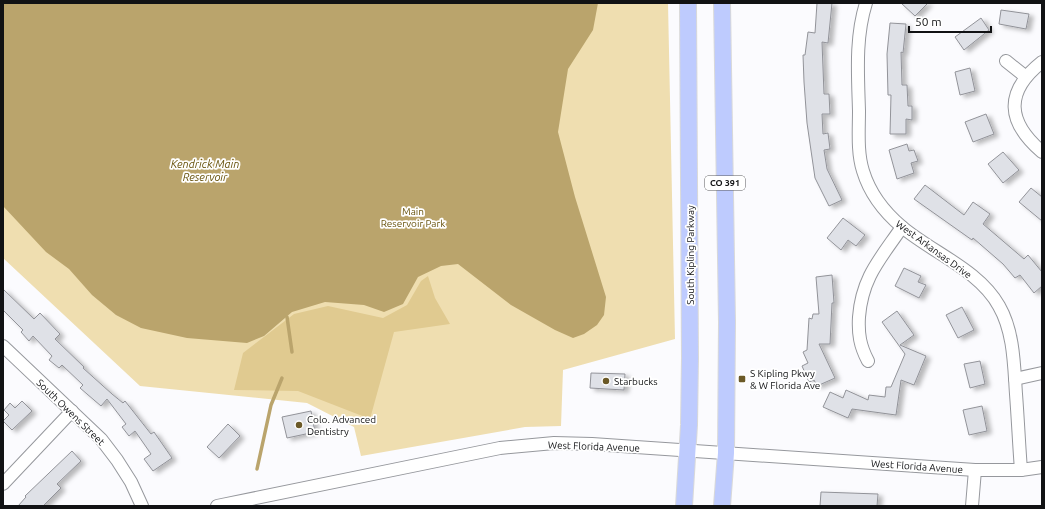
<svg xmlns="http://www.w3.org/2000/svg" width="1045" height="509" font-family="Ubuntu,sans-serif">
	<defs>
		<filter id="shadow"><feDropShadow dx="4.5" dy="2.5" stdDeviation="2" flood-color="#0004"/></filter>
	</defs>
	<rect width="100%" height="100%" fill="#fbfbfe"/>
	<path fill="#efdeb0" d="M3,3H668L675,339L563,370L561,426L525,427L361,456L354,427L307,403L140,386L3,258Z"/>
	<path fill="#e0ca90" d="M428,276L435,298L450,324L394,332L370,419L298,391L234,390L243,353L294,314L328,306L383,318L407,305L421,281Z"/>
	<path fill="#baa46c" d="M3,3H598L593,30L568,69L558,132L575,197L606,297L604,315L597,325L584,334L573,338L555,330L511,305L458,264L441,266L418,277L403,304L384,312L364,305L325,302L292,312L264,336L247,343L187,338L141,328L116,315L92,295L69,269L46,252L3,206Z"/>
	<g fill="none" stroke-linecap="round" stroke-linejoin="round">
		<g stroke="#baa46c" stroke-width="3.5">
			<path d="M287,317L292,352"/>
			<path d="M257,469L271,405L282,378"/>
		</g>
	</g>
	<g fill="#dfe1e7" stroke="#929399" filter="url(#shadow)">
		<path d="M817,3H832L828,43L822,42L824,94H829L830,114H822L823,134L828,133L830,149L824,150L827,169L842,200L829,206L815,178L807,123L804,82L803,55H805L808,32L815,33Z"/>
		<path d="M901,3H928L915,16Z"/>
		<path d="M1001,10L1029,14L1026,29L999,24Z"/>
		<path d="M981,18L989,30L964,50L955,37Z"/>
		<path d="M890,23L906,24L903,53L901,52L902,85H907L908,106H912V120L906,119V134H890L891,95H888L887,54Z"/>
		<path d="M970,68L975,91L960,95L955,72Z"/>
		<path d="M986,114L994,134L973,142L965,122Z"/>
		<path d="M907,144L909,151L914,150L918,161L911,163L914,173L897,179L889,150Z"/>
		<path d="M1003,152L1019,170L1003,183L988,164Z"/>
		<path d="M925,185L964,215L973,202L990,214L983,224L1024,259L1028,255L1042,272V286L1034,293L1020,275L1015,278L1003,264L973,238L972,240L914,199Z"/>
		<path d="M1031,188L1042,197V221L1019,202Z"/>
		<path d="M843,218L865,235L856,246L848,240L841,250L827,238Z"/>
		<path d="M904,268L921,276L918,282L926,285L919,298L895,286Z"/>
		<path d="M832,275L834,303H832L830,344H819L835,378L817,386L814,380L809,382L802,366L808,363L803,352L807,350L809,318L812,319L813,314H819L816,277Z"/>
		<path d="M3,289L34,319L40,313L60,334L55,339L84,367L83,368L112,394L123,403L125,401L151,434L154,432L172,458L153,471L144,459L151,454L135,431L129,436L122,427L126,424L107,399L101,406L80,388L83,385L62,365L59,368L49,360L52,356L33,336L29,341L21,332L23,330L3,310Z"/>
		<path d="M962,307L974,330L958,338L946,315Z"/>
		<path d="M897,311L914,335L900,345L926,356L914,385L901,380L896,415L852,409L848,418L823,407L830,392L843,398L846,390L868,400L869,395L885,397L886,387H891L905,354L882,322Z"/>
		<path d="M980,361L985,384L970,388L964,364Z"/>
		<path d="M591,373L625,374L624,390L590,388Z"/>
		<path d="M22,401L32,411L12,430L3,421L9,415L4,410L10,403L15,408Z"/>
		<path d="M982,406L987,431L969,435L963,410Z"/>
		<path d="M311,411L315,432L287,438L282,417Z"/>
		<path d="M228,424L240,436L219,458L207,447Z"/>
		<path d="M72,451L81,461L57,484L61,488L43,506H18L26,497L25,496Z"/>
		<path d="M821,492L878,494L877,506H820Z"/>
	</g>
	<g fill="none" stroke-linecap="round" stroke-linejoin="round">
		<defs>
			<g id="minor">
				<path d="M866,3C855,38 858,75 859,111C859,130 857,152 863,171C870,194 883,211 902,227C933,253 979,270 999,306C1014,332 1014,365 1016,394C1018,420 1019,445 1021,470"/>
				<path d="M1006,61L1026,77"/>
				<path d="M1042,62C1004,92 1007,122 1042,152"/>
				<path d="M3,346L101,439L117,460L131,482L142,506"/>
				<path d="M868,361C860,346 858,334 859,317C862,277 881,258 902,227"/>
				<path d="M1015,379L1042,373"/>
				<path d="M3,484L72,411"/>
				<path d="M217,506L500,448L554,443L592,444L975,470H1021L1042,467"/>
				<path d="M972,506L975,470"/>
			</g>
			<g id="major">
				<path d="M684,506L689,425L690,358L688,3"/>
				<path d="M722,506L726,453L727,322L722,3"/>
			</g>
		</defs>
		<use href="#minor" stroke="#96989d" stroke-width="14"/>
		<use href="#major" stroke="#d9d9d9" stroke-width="18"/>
		<use href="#minor" stroke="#fff" stroke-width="12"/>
		<use href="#major" stroke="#becbfe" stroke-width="16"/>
	</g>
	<g fill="#6b5927" stroke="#fff" stroke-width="1.5">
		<rect x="738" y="375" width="8" height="8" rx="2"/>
		<circle cx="606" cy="381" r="4"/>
		<circle cx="299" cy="425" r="4"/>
	</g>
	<g text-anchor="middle" stroke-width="3.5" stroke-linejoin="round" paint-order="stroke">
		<rect fill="#fff" stroke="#58595a" stroke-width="1" x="705" y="176" width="40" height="14" rx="3"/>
		<g font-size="9" font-weight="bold" fill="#111214">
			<text x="725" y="186">CO 391</text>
		</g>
		<g font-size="10" fill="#67520b" stroke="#fff">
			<text x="413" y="215">Main<tspan x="413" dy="12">Reservoir Park</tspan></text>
		</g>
		<g font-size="10" fill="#111214" stroke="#fff">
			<text transform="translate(934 249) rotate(36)" y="4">West Arkansas Drive</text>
			<text transform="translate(690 255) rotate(-90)" y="4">South Kipling Parkway</text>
			<text transform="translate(71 412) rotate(44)" y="4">South Owens Street</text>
			<text transform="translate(594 446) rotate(2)" y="4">West Florida Avenue</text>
			<text transform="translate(917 466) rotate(4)" y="4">West Florida Avenue</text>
		</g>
		<g font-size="10" fill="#111214" stroke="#fff" text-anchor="start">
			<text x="750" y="377">S Kipling Pkwy<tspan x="750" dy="12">&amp; W Florida Ave</tspan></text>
			<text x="614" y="385">Starbucks</text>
			<text x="307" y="423">Colo. Advanced<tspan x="307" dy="12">Dentistry</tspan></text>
		</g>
		<g font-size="11" font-style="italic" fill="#67510a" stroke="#fff">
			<text x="205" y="168">Kendrick Main<tspan x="205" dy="13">Reservoir</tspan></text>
		</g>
	</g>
	<rect width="1045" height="509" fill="none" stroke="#111214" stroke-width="8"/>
	<path d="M909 26v6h82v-6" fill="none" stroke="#111214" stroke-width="2"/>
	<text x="915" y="26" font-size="12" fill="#111214" stroke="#ffffff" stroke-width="3" paint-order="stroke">50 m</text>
</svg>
